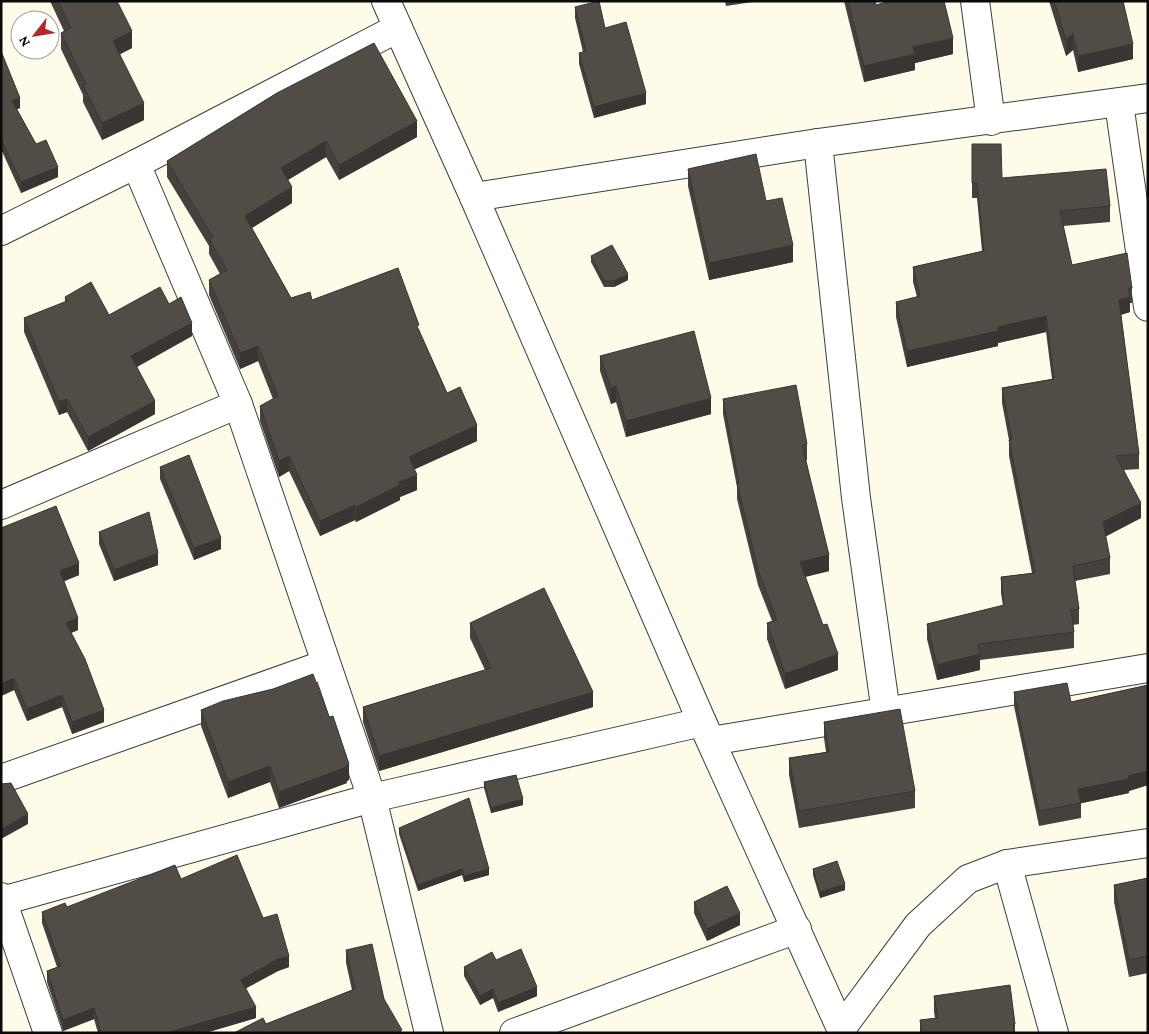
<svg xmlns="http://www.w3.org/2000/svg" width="1149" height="1034" font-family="'Crimson Pro',serif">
	<rect width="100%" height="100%" fill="#fefbe9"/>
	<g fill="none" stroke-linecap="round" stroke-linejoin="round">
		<defs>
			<g id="minor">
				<path d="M386,1L474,197L702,722L843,1033"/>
				<path d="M975,1L991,121"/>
				<path d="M1119,103L1148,307"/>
				<path d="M818,143L856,498L886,713"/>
				<path d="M136,164L238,404L372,798L429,1033"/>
				<path d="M474,197L818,143L1148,98"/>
				<path d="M1,231L136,164L398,28"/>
				<path d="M1,505L238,404"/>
				<path d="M711,741L1148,668"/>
				<path d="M1,779L326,664"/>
				<path d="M1007,864L1054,1033"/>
				<path d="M1,897L48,1033"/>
				<path d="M2,901L372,798L702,722"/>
				<path d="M841,1029L918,925L968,879L1007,864L1148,843"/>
				<path d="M514,1033L797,929"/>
			</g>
		</defs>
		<use href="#minor" stroke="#3d3d3d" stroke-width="30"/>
		<use href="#minor" stroke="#fff" stroke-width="28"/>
	</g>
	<g fill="#47413d">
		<path d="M50,1H117L132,48L120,54L144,120L102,140L83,102V95L61,49V33L64,31Z"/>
		<path d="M725,1H759L726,6Z"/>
		<path d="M844,1H875L876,5L953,54L915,63V70L864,82Z"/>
		<path d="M1049,1H1123L1133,59L1078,72L1073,50L1066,56Z"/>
		<path d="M575,7L605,28L646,104L594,118L579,64V53L583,52L575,18Z"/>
		<path d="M1,51L20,108L17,109L36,144L58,177L21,193L1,149Z"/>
		<path d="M277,93L417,137L339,180L326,157L288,180L292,203L252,228L291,298L312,300L419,330L447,393L477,441L414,469L417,490L400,497V500L356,522L355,520L320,536L289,471L279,477L260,421V406L273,399L258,361L240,369L209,295V280L220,274L209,254V246L167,177V161Z"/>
		<path d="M972,144L1002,178L1110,206V222L1063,226L1072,265L1132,288V303H1130V312L1121,315L1139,454V469L1124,470L1141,518L1105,536L1110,558V574L1075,581L1079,609V624L1073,625L1074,632V648L980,660V670L937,680L927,639V624L1003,606L1001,593V577L1032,573L1009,456V440L1002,403V388L1052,379L1046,332L998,343V346L907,367L896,317V302L917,297L913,282V267L982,251L977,198H972Z"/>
		<path d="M688,169L793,262L709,280L688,186Z"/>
		<path d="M591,256L628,280L614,287H604L591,262Z"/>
		<path d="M65,297L109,315L169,304L192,336L137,367L155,414L88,451L67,412L59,415L24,332V318L65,302Z"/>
		<path d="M600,356L711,414L626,437L616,402L611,404L600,371Z"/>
		<path d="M723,399L807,444V460H806L829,571L805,577L838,670L785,689L767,639V623L772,621L758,585L737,499V487L723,414Z"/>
		<path d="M160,467L221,549L194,560L160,479Z"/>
		<path d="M1,528L79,575L64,581L78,630L71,633L104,722L72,734L62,707L27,721L14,690L1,696Z"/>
		<path d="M99,532L158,565L114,581L99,544Z"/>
		<path d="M470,623L593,707L379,771L363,722V707L485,670L470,638Z"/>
		<path d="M1148,672V785L1129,791V793L1081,803V818L1039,826L1014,706V692L1071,702L1148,685Z"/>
		<path d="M201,710L349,780L347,781V783L279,808L270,782L228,798L201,726Z"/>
		<path d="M824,722L915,791V808L799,828L789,775V758L826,752L824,738Z"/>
		<path d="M484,782L523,805L491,813L484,788Z"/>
		<path d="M399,828L489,875L464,882L462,875L418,891L399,834Z"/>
		<path d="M813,869L845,890L820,898L813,875Z"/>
		<path d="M1148,878V973L1129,977L1114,902V885Z"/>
		<path d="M181,879L263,918L289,967L278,971L246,988L256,1018L205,1033H98L94,1019L63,1031L47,982V971L57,967L42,923V912L67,907Z"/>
		<path d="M694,902L740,925L707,941L694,913Z"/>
		<path d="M346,950L384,999L402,1033L266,1024L352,990L346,963Z"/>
		<path d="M496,960L537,996L498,1012L493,998L480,1005L464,976V967Z"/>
		<path d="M934,996L1015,1024V1033H920V1020L935,1018L934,1012Z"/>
	</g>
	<g fill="#393532">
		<path d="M132,31V48L113,58V41Z"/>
		<path d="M1073,34V50L1066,56V40Z"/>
		<path d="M953,38V54L915,63V70L864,82V66L913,47Z"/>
		<path d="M1133,44V59L1078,72V56Z"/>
		<path d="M646,93V104L594,118V107Z"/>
		<path d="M20,98V108L12,111V101Z"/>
		<path d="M144,103V120L102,140V123Z"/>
		<path d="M417,121V137L339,180V165Z"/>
		<path d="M326,141V157L281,184V168Z"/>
		<path d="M58,167V177L21,193V182Z"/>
		<path d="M292,187V203L245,232V216Z"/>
		<path d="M793,245V262L709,280V263Z"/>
		<path d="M628,274V280L614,287V281Z"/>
		<path d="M1130,297V312L1119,315V300Z"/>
		<path d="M1046,316V332L998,343V346L907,367V351L998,327Z"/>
		<path d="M192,323V336L131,370V356Z"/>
		<path d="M258,346V361L240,369V353Z"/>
		<path d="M616,386V402L611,404V388Z"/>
		<path d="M711,398V414L626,437V421Z"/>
		<path d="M67,399V412L59,415V402Z"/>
		<path d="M155,401V414L88,451V437Z"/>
		<path d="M477,425V441L409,472V457Z"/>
		<path d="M289,456V471L279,477V461Z"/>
		<path d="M417,475V490L400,497V500L356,522V507L399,482Z"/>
		<path d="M1141,503V518L1103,538V522Z"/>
		<path d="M355,505V520L320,536V521Z"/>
		<path d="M221,538V549L194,560V548Z"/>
		<path d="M158,553V565L114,581V570Z"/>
		<path d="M829,555V571L800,578V562Z"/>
		<path d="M79,563V575L60,583V571Z"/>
		<path d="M78,618V630L66,635V623Z"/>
		<path d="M838,654V670L785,689V674Z"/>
		<path d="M980,654V670L937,680V665Z"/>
		<path d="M14,678V690L1,696V684Z"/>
		<path d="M593,692V707L379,771V756Z"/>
		<path d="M62,695V707L27,721V709Z"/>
		<path d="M104,710V722L72,734V722Z"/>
		<path d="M349,764V780L347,781V783L279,808V792Z"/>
		<path d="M270,766V782L228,798V782Z"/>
		<path d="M1148,771V785L1129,791V793L1078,804V789Z"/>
		<path d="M523,799V805L491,813V808Z"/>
		<path d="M28,814V824L1,839V829Z"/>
		<path d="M462,869V875L418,891V885Z"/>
		<path d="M489,869V875L464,882V876Z"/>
		<path d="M845,884V890L820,898V892Z"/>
		<path d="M740,913V925L707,941V929Z"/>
		<path d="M289,956V967L278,971L241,991V980L278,959Z"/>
		<path d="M537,987V996L498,1012V1003Z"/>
		<path d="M493,989V998L480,1005V996Z"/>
		<path d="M256,1007V1018L205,1033H166Z"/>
		<path d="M94,1008V1019L63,1031V1020Z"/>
	</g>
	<g fill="#524c47" stroke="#393532">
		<path d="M58,1H117L132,31L113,41L144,103L102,123L83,85L86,84L61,33L71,28Z"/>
		<path d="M599,1L605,28L626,22L646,93L594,107L579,53L586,51L575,7Z"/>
		<path d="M848,1H875L876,5L890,1H944L953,38L913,47L915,54L864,66Z"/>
		<path d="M1054,1H1123L1133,44L1078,56L1073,34L1066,40Z"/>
		<path d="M374,43L417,121L339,165L326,141L281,168L292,187L245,216L291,298L310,292L312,300L398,268L419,325L417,326L447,393L460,387L477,425L409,457L417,475L399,482L400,485L356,507L355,505L320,521L289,456L279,461L260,406L278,396L258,346L240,353L209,280L227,270L209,239L213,237L167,161L277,93Z"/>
		<path d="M1,51L20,98L12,101L36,144L46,140L58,167L21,182L1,139Z"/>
		<path d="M972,144H1001L1002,178L1106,169L1110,206L1060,211L1072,265L1127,253L1132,288H1128L1130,297L1119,300L1139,454L1116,456L1141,503L1103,522L1110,558L1073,566L1079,609L1071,610L1074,632L978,644L980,654L937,665L927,624L1004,605L1001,577L1035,573L1009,440H1012L1002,388L1054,379L1046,316L998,327V331L907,351L896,302L920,296L913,267L984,251L977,183H972Z"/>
		<path d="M756,154L766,201L782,198L793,245L709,263L688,169Z"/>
		<path d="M612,245L628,274L614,281H604L591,256Z"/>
		<path d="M91,282L109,315L160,287L169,304L181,297L192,323L131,356L155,401L88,437L67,399L59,402L24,318L67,301L65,297Z"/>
		<path d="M694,331L711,398L626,421L616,386L611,388L600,356Z"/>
		<path d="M796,385L807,444L802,445L829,555L800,562L823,625L827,624L838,654L785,674L767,623L777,620L758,570L737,483H739L723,399Z"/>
		<path d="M189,455L221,538L194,548L160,467Z"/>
		<path d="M56,506L79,563L60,571L78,618L66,623L85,659L104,710L72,722L62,695L27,709L14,678L1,684V528Z"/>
		<path d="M149,512L158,553L114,570L99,532Z"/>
		<path d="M544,588L593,692L379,756L363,707L491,668L470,623Z"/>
		<path d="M313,674L329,717L333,716L349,764L346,765L347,767L279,792L270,766L228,782L201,710L223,701L273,689Z"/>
		<path d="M1067,683L1071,702L1148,685V771L1128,776L1129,779L1078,789L1081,803L1039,811L1014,692Z"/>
		<path d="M900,709L915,791L799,811L789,758L829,752L824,722Z"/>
		<path d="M516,775L523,799L491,808L484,782Z"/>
		<path d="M11,783L28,814L1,829V784Z"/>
		<path d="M469,798L489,869L464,876L462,869L418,885L399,828Z"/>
		<path d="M237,855L263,918L277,914L289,956L278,959L241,980L256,1007L166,1033H101L94,1008L63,1020L47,971L61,966L42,912L65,903L67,907L175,865L181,879Z"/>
		<path d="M837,861L845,884L820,892L813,869Z"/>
		<path d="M1148,878V956L1129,960L1114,885Z"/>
		<path d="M727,886L740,913L707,929L694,902Z"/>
		<path d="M372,944L384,999L402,1030L397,1033H234L263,1018L266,1024L355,989L346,950Z"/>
		<path d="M521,949L537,987L498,1003L493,989L480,996L464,967L492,952L496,960Z"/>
		<path d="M1010,985L1015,1024H1013L1014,1033H922L920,1020L938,1018L934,996Z"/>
	</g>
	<rect width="1149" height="1034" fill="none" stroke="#0a0a0a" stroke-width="5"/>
	<g transform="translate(35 35) rotate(239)"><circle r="24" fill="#ffffff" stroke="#9d9d9d"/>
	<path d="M0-4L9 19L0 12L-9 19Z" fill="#b3292b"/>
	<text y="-8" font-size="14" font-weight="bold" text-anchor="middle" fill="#0a0a0a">N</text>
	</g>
</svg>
